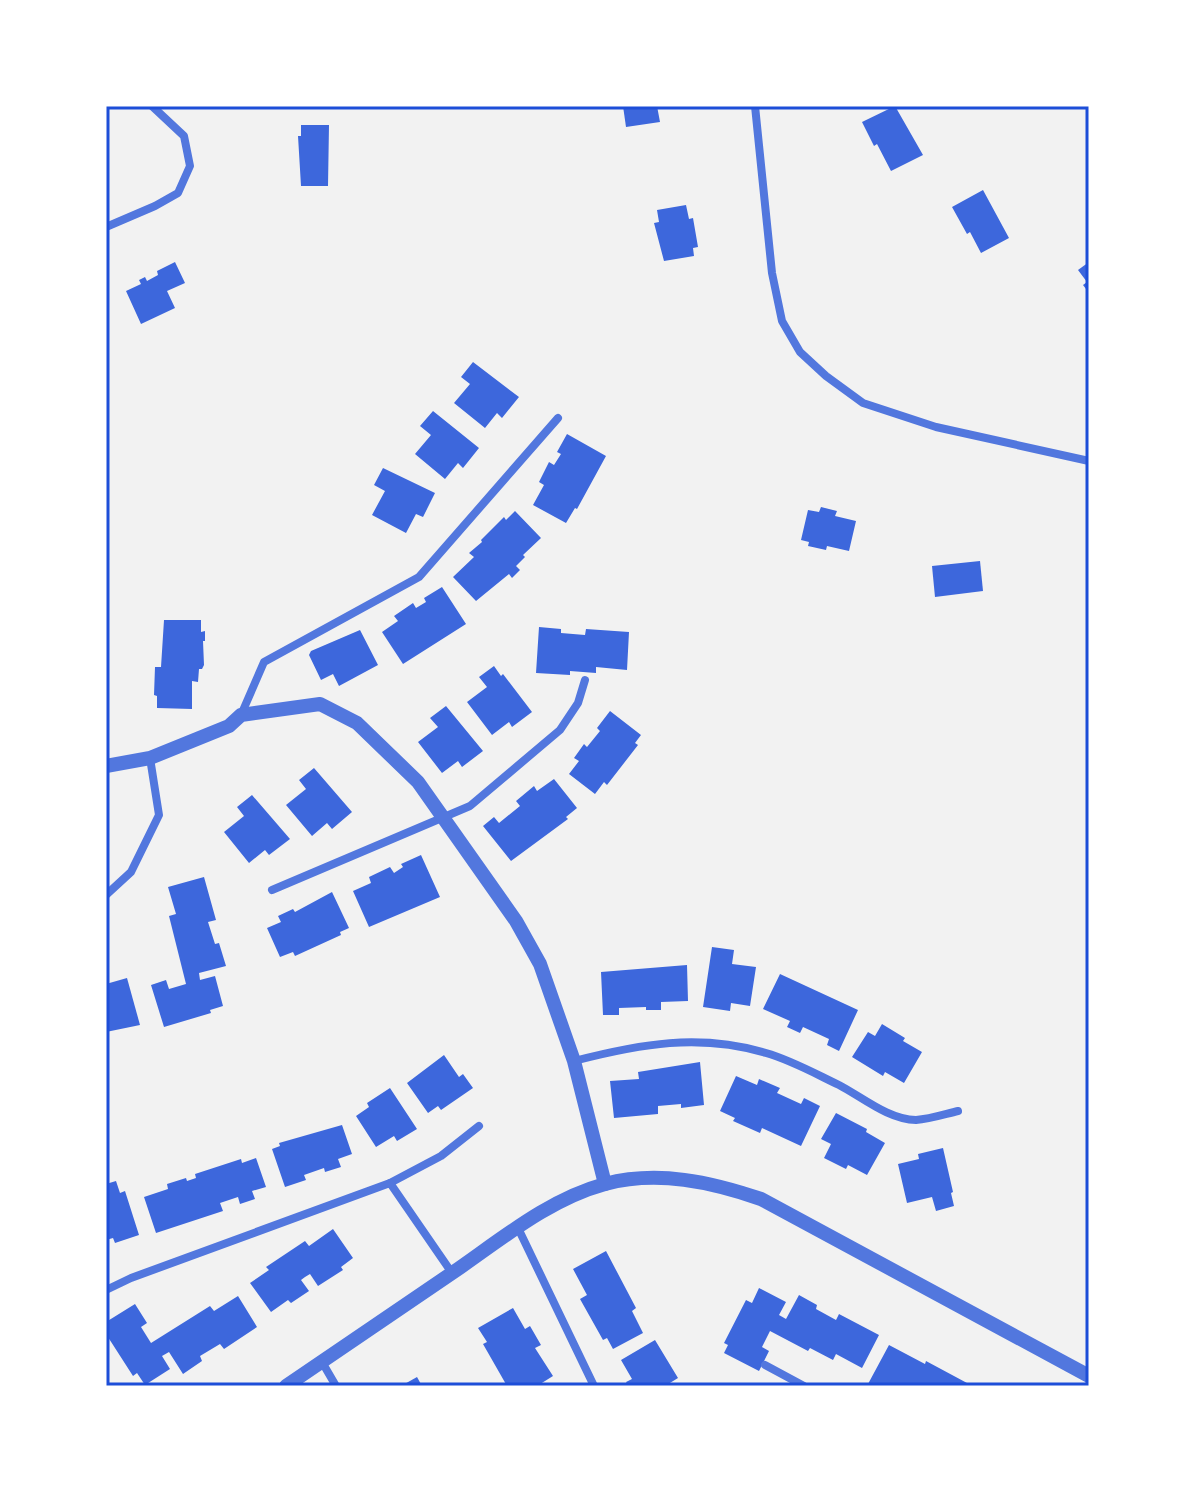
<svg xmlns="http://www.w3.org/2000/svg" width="1195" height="1492" font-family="Cabin,sans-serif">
	<rect width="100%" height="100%" fill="#f2f2f2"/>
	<g fill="#3d67dc">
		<path d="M623,106H657L660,122L626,127Z"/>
		<path d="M895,106L923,155L891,171L877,144L874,146L862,122Z"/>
		<path d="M301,125H329L328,186H301L298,136H301Z"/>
		<path d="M983,190L1009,238L981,253L970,232L967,234L952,207Z"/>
		<path d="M686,205L689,219L693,218L698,247L693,248L694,256L664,261L654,223L659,222L657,210Z"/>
		<path d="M175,262L185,283L167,291L175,308L141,324L126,291L141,284L139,280L145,277L147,281L158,275L157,271Z"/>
		<path d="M1089,262V293L1083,285L1087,282L1078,270Z"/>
		<path d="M473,362L519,397L502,418L497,413L485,428L454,403L470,384L461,377Z"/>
		<path d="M433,411L479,448L463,468L458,463L445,479L415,454L431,435L420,426Z"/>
		<path d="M567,434L606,456L577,509L575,508L566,523L533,505L544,485L539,482L549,462L554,465L561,454L557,452Z"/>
		<path d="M383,468L435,493L423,517L416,514L406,533L372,515L385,491L374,485Z"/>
		<path d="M821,507L837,511L835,516L856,521L849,551L827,546L826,550L808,546L809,542L801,540L808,510L819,512Z"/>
		<path d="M515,511L541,538L523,555L525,557L516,566L520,570L512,578L509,574L476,601L453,577L474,557L469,553L482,542L481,540L504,517L506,520Z"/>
		<path d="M980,561L983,591L935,597L932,566Z"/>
		<path d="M442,587L466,624L403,664L382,632L398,621L394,616L413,603L416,608L426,602L424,598Z"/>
		<path d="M164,620H201V632L205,631V641H203L204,665L202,669H199L198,682L192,681V709L157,708V696L154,695L155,667H161Z"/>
		<path d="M539,627L561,629V633L585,635L586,629L629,632L627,670L596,667V673L570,671V675L536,673Z"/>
		<path d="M360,630L378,665L339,686L333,674L321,680L309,655L311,651Z"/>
		<path d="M494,666L501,676L503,674L532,712L512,727L509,722L492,735L467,702L487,687L479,677Z"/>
		<path d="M446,706L483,751L462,767L458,761L442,773L418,742L438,727L430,718Z"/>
		<path d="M610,711L641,735L635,743L638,745L607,785L604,782L595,794L569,774L579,761L574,758L584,744L587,747L600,731L597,728Z"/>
		<path d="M314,768L352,812L332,829L327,823L312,836L286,805L306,789L299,780Z"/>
		<path d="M554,779L577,808L566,817L568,819L511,861L483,826L494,817L499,823L520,806L516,801L534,786L537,791Z"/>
		<path d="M252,795L290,839L269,855L265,850L249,863L224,832L244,816L237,807Z"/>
		<path d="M421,855L440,897L369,927L353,891L371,883L369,877L390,867L394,873L403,867L401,864Z"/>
		<path d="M204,877L216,920L208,922L215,944L219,943L226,966L199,973L200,980L215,976L223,1006L210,1010L211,1013L164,1027L151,985L166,980L169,989L186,984L169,916L176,914L168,887Z"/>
		<path d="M332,892L349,928L340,932L341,935L295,956L293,952L280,957L267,928L281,922L278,916L293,909L295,912Z"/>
		<path d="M712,947L734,950L732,964L756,967L750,1006L731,1003L730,1011L703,1007Z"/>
		<path d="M687,965L688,1001L661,1002V1010H646V1007L619,1008V1015H603L601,972Z"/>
		<path d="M780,974L858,1010L839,1051L827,1045L829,1039L803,1027L800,1033L787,1027L790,1021L763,1009Z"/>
		<path d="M127,978L140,1025L106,1032V984Z"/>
		<path d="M882,1024L905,1038L903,1041L922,1052L904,1083L885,1072L883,1076L852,1057L868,1032L875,1036Z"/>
		<path d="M444,1055L459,1077L463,1074L473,1088L441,1110L438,1106L428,1113L407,1083Z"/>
		<path d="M700,1062L704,1105L681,1108V1104L658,1106V1114L614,1118L610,1081L639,1079L638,1072Z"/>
		<path d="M736,1076L757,1085L759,1079L780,1088L777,1093L801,1104L804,1098L820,1106L801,1146L762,1128L760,1133L733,1121L735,1118L720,1111Z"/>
		<path d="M390,1088L417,1129L397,1141L394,1136L376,1147L356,1116L369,1107L367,1103Z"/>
		<path d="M836,1113L867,1129L866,1132L885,1143L867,1175L848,1165L846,1169L824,1158L831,1144L821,1139Z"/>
		<path d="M342,1125L352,1154L338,1159L341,1167L325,1172L324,1168L304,1175L306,1180L285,1187L272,1149L280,1146L279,1143Z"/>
		<path d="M943,1148L953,1192L951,1193L954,1206L936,1211L932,1197L907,1203L898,1164L919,1159L918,1154Z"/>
		<path d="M256,1158L266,1187L252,1191L255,1199L240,1204L238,1197L220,1203L223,1211L156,1233L144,1197L168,1189L167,1184L186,1178L187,1181L196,1178L195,1174L241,1159L242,1163Z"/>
		<path d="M116,1181L120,1193L125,1191L139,1235L115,1243L113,1238L106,1240V1184Z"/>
		<path d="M333,1229L353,1258L341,1267L343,1270L318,1286L310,1274L305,1277L301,1280L309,1291L291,1303L288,1300L271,1312L250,1283L269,1270L266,1267L305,1241L309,1246Z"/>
		<path d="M606,1251L636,1308L632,1311L643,1333L613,1349L607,1338L603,1340L580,1299L587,1295L573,1269Z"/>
		<path d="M759,1288L786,1302L779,1315L786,1319L799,1295L817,1305L816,1309L836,1320L839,1314L879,1335L862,1368L836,1354L833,1360L810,1348L808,1351L770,1331L762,1347L769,1351L759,1371L724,1353L728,1345L724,1343L746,1300L752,1303Z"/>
		<path d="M238,1296L257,1327L224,1349L220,1344L200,1356L202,1361L183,1374L169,1352L162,1356L170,1369L145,1385L137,1373L133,1376L106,1334V1322L135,1304L147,1323L141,1327L151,1343L210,1306L214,1311Z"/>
		<path d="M513,1308L525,1329L530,1326L541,1345L535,1348L553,1376L537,1386H507L483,1344L487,1342L478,1328Z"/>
		<path d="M655,1340L678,1378L665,1386H628L626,1382L632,1379L621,1360Z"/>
		<path d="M889,1345L925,1364L926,1361L967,1383L965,1386H872L868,1384Z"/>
		<path d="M417,1377L422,1386H401Z"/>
	</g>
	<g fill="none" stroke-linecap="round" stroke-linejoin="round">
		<g stroke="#5277de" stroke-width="8">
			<path d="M755,106L772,273L782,321L800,352L826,376L863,403L936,427L1089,461"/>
			<path d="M106,227L155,206L178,193L190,166L184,136L152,106"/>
			<path d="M241,715L264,662L419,577L558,418"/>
			<path d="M272,890L470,806L560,730L578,703L585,680"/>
			<path d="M106,895L131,872L159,815L150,758"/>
			<path d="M574,1061C640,1044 699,1033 766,1053C791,1060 816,1074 839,1085C862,1097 889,1120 916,1120C930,1119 945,1114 958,1111"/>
			<path d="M390,1183L441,1156L479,1126"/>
			<path d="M518,1228L594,1386"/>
			<path d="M106,1290L131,1278L390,1183L452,1273"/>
			<path d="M322,1362L336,1386"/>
			<path d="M765,1365L804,1386"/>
		</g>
		<g stroke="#5277de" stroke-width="14">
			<path d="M106,766L150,758L229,726L241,715L320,704L357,723L418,782L516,921L540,964L574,1061L605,1184"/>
			<path d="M286,1386C343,1347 401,1308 458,1269C504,1237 550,1199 605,1184C658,1170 711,1182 761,1199L1089,1376"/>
		</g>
	</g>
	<rect width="1195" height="1492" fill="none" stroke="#ffffff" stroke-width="216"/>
	<rect x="108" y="108" width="979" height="1276" fill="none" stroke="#1d4ed8" stroke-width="3"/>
</svg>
